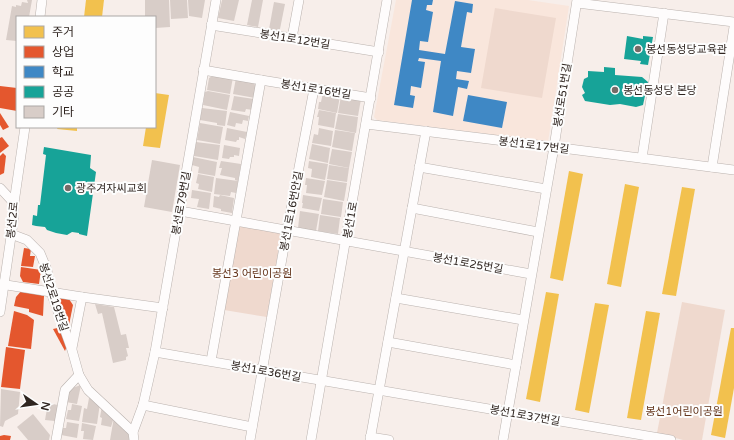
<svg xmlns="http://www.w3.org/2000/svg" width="734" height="440" font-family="'Varela Round','Noto Sans KR',sans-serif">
	<rect width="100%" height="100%" fill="#f7eeea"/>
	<path fill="#f9e6dc" d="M396,0H528L569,6L548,142L377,120L374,117Z"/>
	<g fill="#efd9ce">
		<path d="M495,8L556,18L542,98L481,88Z"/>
		<path d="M239,225L279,232L281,236L267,317L224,310Z"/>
		<path d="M682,302L725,310L702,440H683L657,433Z"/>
	</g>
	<g fill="#f2c14e">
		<path d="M86,0H104L102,17H84Z"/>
		<path d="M155,93L169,95L160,148L143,146L146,127H155Z"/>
		<path d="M58,127H77V131L57,129Z"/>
		<path d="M569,171L583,174L563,281L550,278Z"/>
		<path d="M625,184L639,187L621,287L607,284Z"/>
		<path d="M682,187L695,189L676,296L662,294Z"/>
		<path d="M546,292L559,294L540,402L526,399Z"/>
		<path d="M595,303L609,305L589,413L575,410Z"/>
		<path d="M646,311L660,313L641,420L627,418Z"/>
		<path d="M731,328H734V388L725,438L711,435Z"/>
	</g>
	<g fill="#e4572e">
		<path d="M0,86L17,88V111L0,108Z"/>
		<path d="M0,113L9,127L3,130L0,125Z"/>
		<path d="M2,137L9,146L0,153V138Z"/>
		<path d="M3,153L6,156L4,173L0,175V156Z"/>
		<path d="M24,248L31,249L30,256H35L33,267L21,266Z"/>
		<path d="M21,267L41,270L39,284L23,282L20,276Z"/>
		<path d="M22,290L44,296L43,316L29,312V309L14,306L16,297Z"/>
		<path d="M59,298L69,299L73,305L69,325L65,324L58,301Z"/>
		<path d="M14,311L27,315L34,320L31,349L8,346Z"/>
		<path d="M62,327L68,343L65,351L53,329Z"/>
		<path d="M6,347L25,350L20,389L1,387Z"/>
		<path d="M4,435L11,436L10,440H0V436Z"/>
	</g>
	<g fill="#3f88c5">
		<path d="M412,0H433L432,5H427L426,10L433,12L428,42L420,41L419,50L445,54L455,1L473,4L472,13L467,12L461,47L475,49L471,73L457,71L456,79L469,81L467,89L458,87L453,116L433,112L441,61L419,58L418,61L425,62L421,88L411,86L410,95L415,96L413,108L394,105Z"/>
		<path d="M468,95L507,102L502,128L463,121Z"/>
	</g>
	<g fill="#17a398">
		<path d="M627,36L643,39V36L653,37L648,65L640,64L641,61L624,59Z"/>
		<path d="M604,67L615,68V75L642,77L648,82L643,105L636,107L620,104L610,105L585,101L582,95L585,93L582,87L584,79L588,77V71L604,72Z"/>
		<path d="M44,147L91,155L90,168L96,172L87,236L79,234V233L72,232L67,235L56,233L47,230L45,227L36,226L32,225L33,215L37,216L38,205H40L46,155L43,154Z"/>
	</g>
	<g fill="#d8cdc8">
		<path d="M27,0H32L29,17H17V41L6,40L12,6L16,7V5L21,6L22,2L28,3Z"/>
		<path d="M145,0H169L170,27L155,28V17H145Z"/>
		<path d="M170,0H187L188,18L171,19Z"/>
		<path d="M188,0H205L202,18L189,16Z"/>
		<path d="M222,0H239L234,21L218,18Z"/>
		<path d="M252,0H263L258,27L247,25Z"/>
		<path d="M274,2L285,4L280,29L278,31L269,29Z"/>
		<path d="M216,74L233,77L230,94L207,90L209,78Z"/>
		<path d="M236,78L252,81L257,87L255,98L233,94Z"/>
		<path d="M208,91L230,95L227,110L203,105L205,92Z"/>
		<path d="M323,93L340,96L337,113L318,109L319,102H321Z"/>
		<path d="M234,96L254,99L253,110L246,109L245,112L231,110Z"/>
		<path d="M341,96L361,99L358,116L338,113Z"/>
		<path d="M202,108L227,111L225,126L217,125V123L200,120Z"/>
		<path d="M319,110L336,113L334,128L318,125L319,117H317Z"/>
		<path d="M230,112L249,116L248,121L243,120L242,124L236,123L235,127L227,125Z"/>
		<path d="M338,114L358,117L356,133L335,129Z"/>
		<path d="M200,123L223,127L220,144L197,140Z"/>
		<path d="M227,128L247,132L245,139L239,137V140H237L236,142L225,140Z"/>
		<path d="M319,128L333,131L331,146L312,143L314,134L318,135Z"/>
		<path d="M335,130L355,133L352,151L332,147Z"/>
		<path d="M196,142L220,145L218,160L194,156Z"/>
		<path d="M312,144L330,148L328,163L309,159Z"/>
		<path d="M224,145L240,148L239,156L234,155V157H230L229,159L222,158Z"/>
		<path d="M332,149L352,152L349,168L329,164Z"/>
		<path d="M193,157L217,162L215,176L198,173L199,167L192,165Z"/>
		<path d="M152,160L180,165L172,212L144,207Z"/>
		<path d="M221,161L241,164L238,181L235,180V178L220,175L222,168H219Z"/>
		<path d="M309,161L328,164L325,180L311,177L312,169L308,168Z"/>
		<path d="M329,165L349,168L347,182L327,179Z"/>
		<path d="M198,174L214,177L212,192L198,189L199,184L196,183Z"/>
		<path d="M216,178L238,181L236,193L231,192L230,196L214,194Z"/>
		<path d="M306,178L325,181L322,195L306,193L307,185H305Z"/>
		<path d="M327,180L347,183L344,201L324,197Z"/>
		<path d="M192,190L211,193L209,209L197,207L199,199L191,198Z"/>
		<path d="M220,195L234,198L232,213L221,211V209L213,207L214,196L219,197Z"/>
		<path d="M303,195L322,198L319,211L302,208L303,203H302Z"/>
		<path d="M323,199L343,202L341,217L321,214Z"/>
		<path d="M300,211L319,214L316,231L298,228Z"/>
		<path d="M320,215L340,218L338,234L318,231Z"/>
		<path d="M95,304L114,307L121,335L126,334L129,348H126L128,356L126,357V360L113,363L102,313L98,314Z"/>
		<path d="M81,385L77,404L66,402L69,389Z"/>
		<path d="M1,389L20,392L18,414L5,421L3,427L0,426Z"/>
		<path d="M89,398L97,399L100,403L97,424L82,422L84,408L87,409Z"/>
		<path d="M48,403L58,405L55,421L45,420Z"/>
		<path d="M72,404L82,406L79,421L66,419L68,410H71Z"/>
		<path d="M102,406L114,417L111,427L101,425L102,418L100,417Z"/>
		<path d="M33,414L50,435L49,440H28L17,427Z"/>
		<path d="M114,417L130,433L129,440H110Z"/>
		<path d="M67,422L79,424L77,438L61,435L62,428H66Z"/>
		<path d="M82,423L96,426L93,440L83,439L84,431H81Z"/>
	</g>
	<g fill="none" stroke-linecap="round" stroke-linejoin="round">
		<defs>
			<g id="minor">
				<path d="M577,3L734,22"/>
				<path d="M40,17L42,0"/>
				<path d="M211,25L379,52"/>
				<path d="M292,38L299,0"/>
				<path d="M203,70L261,80L371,98"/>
				<path d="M366,124L554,147L734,170"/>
				<path d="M642,158L664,13"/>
				<path d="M419,167L546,189"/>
				<path d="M712,167L734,27"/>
				<path d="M0,188L14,203"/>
				<path d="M412,208L538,232"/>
				<path d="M180,211L531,274"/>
				<path d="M11,234L27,240L40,253L47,270L51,292L72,350L79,375L88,390L133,432"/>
				<path d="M0,284L82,297L163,308"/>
				<path d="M396,298L523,320"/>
				<path d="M0,312L14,216V203L25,127"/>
				<path d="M388,342L516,365"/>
				<path d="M72,348L82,297"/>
				<path d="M155,352L671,440"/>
				<path d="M211,361L261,80"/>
				<path d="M143,405L252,427"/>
				<path d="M370,437L389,440"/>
				<path d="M56,440L65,390L79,375"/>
				<path d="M134,440L133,432L143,405L155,352L216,0"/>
				<path d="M250,440L287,230L314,89"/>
				<path d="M311,440L387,0"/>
				<path d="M370,440L426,131"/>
				<path d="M503,440L554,147L577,0"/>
			</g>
		</defs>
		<use href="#minor" stroke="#bab2ae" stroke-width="10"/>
		<use href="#minor" stroke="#fefcfc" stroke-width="9"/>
	</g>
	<g fill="#756b67" stroke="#fdfdfd" stroke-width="1.5">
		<circle cx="638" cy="49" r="4"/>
		<circle cx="615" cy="90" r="4"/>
		<circle cx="68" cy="188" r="4"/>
	</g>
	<g text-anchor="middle" stroke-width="4" stroke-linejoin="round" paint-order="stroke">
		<g font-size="11" fill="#2f2520" stroke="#fdfdfd">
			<text transform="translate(295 39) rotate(9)" y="4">봉선1로12번길</text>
			<text transform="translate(316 89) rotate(9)" y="4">봉선1로16번길</text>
			<text transform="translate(562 95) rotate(-81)" y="4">봉선로51번길</text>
			<text transform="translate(534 145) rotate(7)" y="4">봉선1로17번길</text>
			<text transform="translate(181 203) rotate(-80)" y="4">봉선로79번길</text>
			<text transform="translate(291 211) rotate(-79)" y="4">봉선1로16번안길</text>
			<text transform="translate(12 220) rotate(-84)" y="4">봉선2로</text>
			<text transform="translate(350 220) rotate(-80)" y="4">봉선1로</text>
			<text transform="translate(468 263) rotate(10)" y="4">봉선1로25번길</text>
			<text transform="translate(54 297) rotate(72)" y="4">봉선2로19번길</text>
			<text transform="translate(266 371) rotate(10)" y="4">봉선1로36번길</text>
			<text transform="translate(525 415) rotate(10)" y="4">봉선1로37번길</text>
		</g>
		<g font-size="11" fill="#2f2520" stroke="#fdfdfd" text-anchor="start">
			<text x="646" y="53">봉선동성당교육관</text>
			<text x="623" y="94">봉선동성당 본당</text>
			<text x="76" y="192">광주겨자씨교회</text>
		</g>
		<g font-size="11" fill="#66371e" stroke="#fdfdfd">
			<text x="252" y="277">봉선3 어린이공원</text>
			<text x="684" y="415">봉선1어린이공원</text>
		</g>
	</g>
	<rect x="16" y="16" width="140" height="112" fill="#fdfdfd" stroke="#aba7a5"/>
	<rect x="24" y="26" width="20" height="12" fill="#f2c14e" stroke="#aba7a5"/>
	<text x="52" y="36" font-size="12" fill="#2f2520">주거</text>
	<rect x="24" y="46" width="20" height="12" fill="#e4572e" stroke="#aba7a5"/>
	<text x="52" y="56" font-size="12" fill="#2f2520">상업</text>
	<rect x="24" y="66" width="20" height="12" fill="#3f88c5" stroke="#aba7a5"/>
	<text x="52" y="76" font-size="12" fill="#2f2520">학교</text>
	<rect x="24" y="86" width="20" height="12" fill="#17a398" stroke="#aba7a5"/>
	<text x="52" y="96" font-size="12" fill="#2f2520">공공</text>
	<rect x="24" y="106" width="20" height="12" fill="#d8cdc8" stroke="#aba7a5"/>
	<text x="52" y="116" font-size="12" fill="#2f2520">기타</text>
	<g transform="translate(36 404) rotate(103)" stroke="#fdfdfd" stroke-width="3" paint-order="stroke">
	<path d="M0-3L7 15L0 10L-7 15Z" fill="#2f2520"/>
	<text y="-6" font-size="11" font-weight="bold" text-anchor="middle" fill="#2f2520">N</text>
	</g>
</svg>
